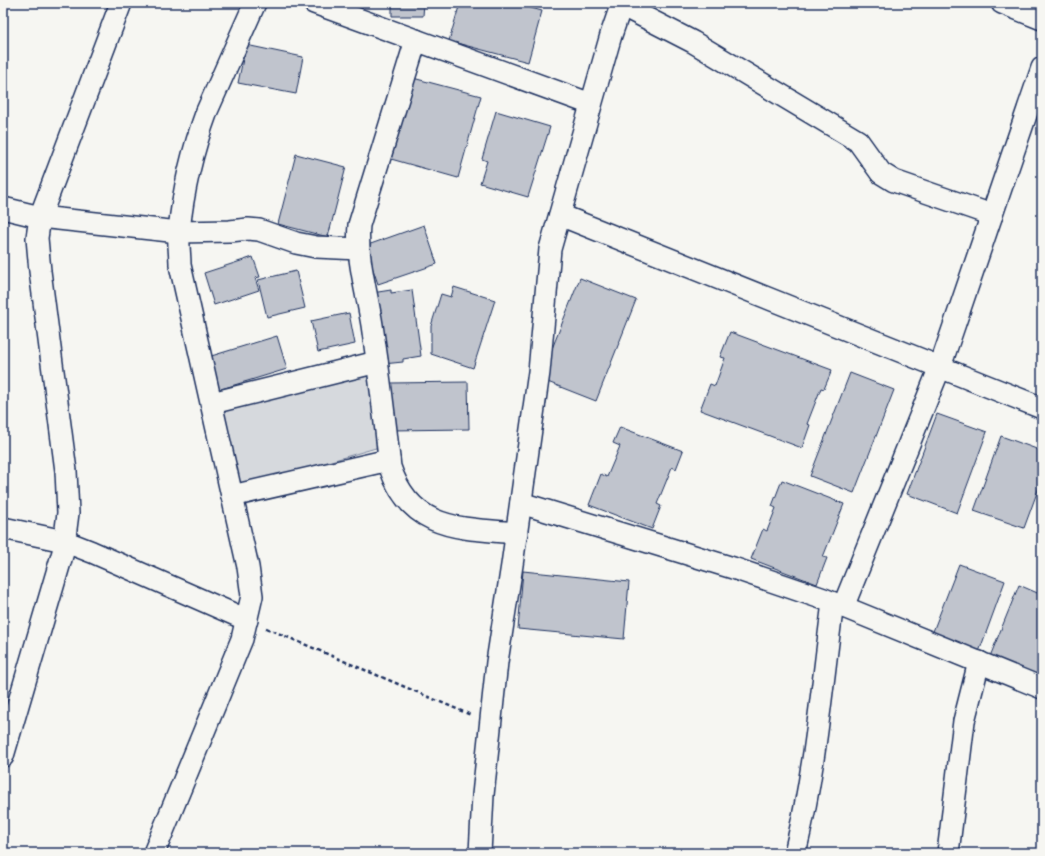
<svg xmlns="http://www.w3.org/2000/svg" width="1045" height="856" font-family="Kalam,sans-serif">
	<rect width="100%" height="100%" fill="#f6f6f2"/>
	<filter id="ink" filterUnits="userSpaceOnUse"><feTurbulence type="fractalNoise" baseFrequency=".025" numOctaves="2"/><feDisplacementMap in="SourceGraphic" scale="8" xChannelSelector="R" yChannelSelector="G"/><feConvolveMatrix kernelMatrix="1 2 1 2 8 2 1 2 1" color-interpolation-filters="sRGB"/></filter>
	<g filter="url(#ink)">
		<path fill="#d6d9dd" stroke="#78849e" d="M369,373L377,446L376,448L255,483L242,484L239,482L222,414L224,407Z"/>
		<g fill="#c0c4cd" stroke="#1b2f5e">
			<path d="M392,3H424L423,16H392Z"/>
			<path d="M460,3H513L542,11L528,62L449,41Z"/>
			<path d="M246,45L303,57L296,94L238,83Z"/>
			<path d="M413,78L481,96L458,178L391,159Z"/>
			<path d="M496,111L550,127L528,197L480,183L487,161L482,159Z"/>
			<path d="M296,154L346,167L328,237L278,224Z"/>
			<path d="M424,225L437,264L378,284L365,246Z"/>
			<path d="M253,257L260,277L255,278L259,290L214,305L204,273Z"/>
			<path d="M296,271L305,308L267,317L258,280Z"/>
			<path d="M580,278L636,300L596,401L540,379Z"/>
			<path d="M454,287L495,300L473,368L431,354V326L441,294L451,297Z"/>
			<path d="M391,290V293L412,290L421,356L403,359V362L383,364L372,293Z"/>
			<path d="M349,313L355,344L318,352L311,321Z"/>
			<path d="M730,332L832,370L824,389L821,388L807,424L810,425L802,448L700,410L710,384L715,386L725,358L720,357Z"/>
			<path d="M277,336L287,369L218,390L208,357Z"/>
			<path d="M850,373L894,390L854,493L810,476Z"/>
			<path d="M468,382L469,429L391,430V383Z"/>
			<path d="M937,414L987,432L957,513L907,494Z"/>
			<path d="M620,427L683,451L676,469L672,467L657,504L661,506L652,529L589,505L601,474L607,477L620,446L613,443Z"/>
			<path d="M1001,436L1042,451V479L1024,528L974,511Z"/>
			<path d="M782,480L844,504L823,557L827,558L817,584L751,559L763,529L767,531L776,508L772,506Z"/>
			<path d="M959,564L1005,581L979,652L932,634Z"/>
			<path d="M523,571L629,582L624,639L518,629Z"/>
			<path d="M1019,585L1042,595V680L989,659Z"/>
		</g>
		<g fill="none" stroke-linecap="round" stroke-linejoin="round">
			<defs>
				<g id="minor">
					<path d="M314,3L591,104"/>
					<path d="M1002,3L1042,19"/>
					<path d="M621,5L693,42L858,141L881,173L894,181L992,215"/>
					<path d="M416,40L359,225C356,257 367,293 372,325C379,372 385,420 390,467C411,531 460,528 517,533"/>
					<path d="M3,208L40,217L179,232L230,231L248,229L259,230L296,243L316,247L359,249"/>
					<path d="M560,215L1042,408"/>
					<path d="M212,403L377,362"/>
					<path d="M232,496L389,460"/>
					<path d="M521,503L733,568L824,599L1042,688"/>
					<path d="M3,528L64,541L92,552L247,620"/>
					<path d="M843,607L940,367L1042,68"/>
					<path d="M3,756L63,552L68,513L66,471L40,271L37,238L40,217L121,3"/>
					<path d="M154,853L242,639L252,596L248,567L180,265C180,254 178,243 179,231C183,191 193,149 207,111L255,3"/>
					<path d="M480,853L483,795L497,662L512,565L539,372L550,249L611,35L622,3"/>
					<path d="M795,853C815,772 822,685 833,603"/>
					<path d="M948,853L964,721L979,662"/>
				</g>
			</defs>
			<use href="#minor" stroke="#1b2f5e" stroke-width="24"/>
			<path stroke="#1b2f5e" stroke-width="2.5" stroke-dasharray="4 3" stroke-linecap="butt" d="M266,628L471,715"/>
			<use href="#minor" stroke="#f6f6f2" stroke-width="21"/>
		</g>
	</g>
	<rect width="1045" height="856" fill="none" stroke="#f6f6f2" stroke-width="16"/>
	<rect x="8" y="8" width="1029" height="840" fill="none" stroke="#1b2f5e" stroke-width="1.5" filter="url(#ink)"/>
</svg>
